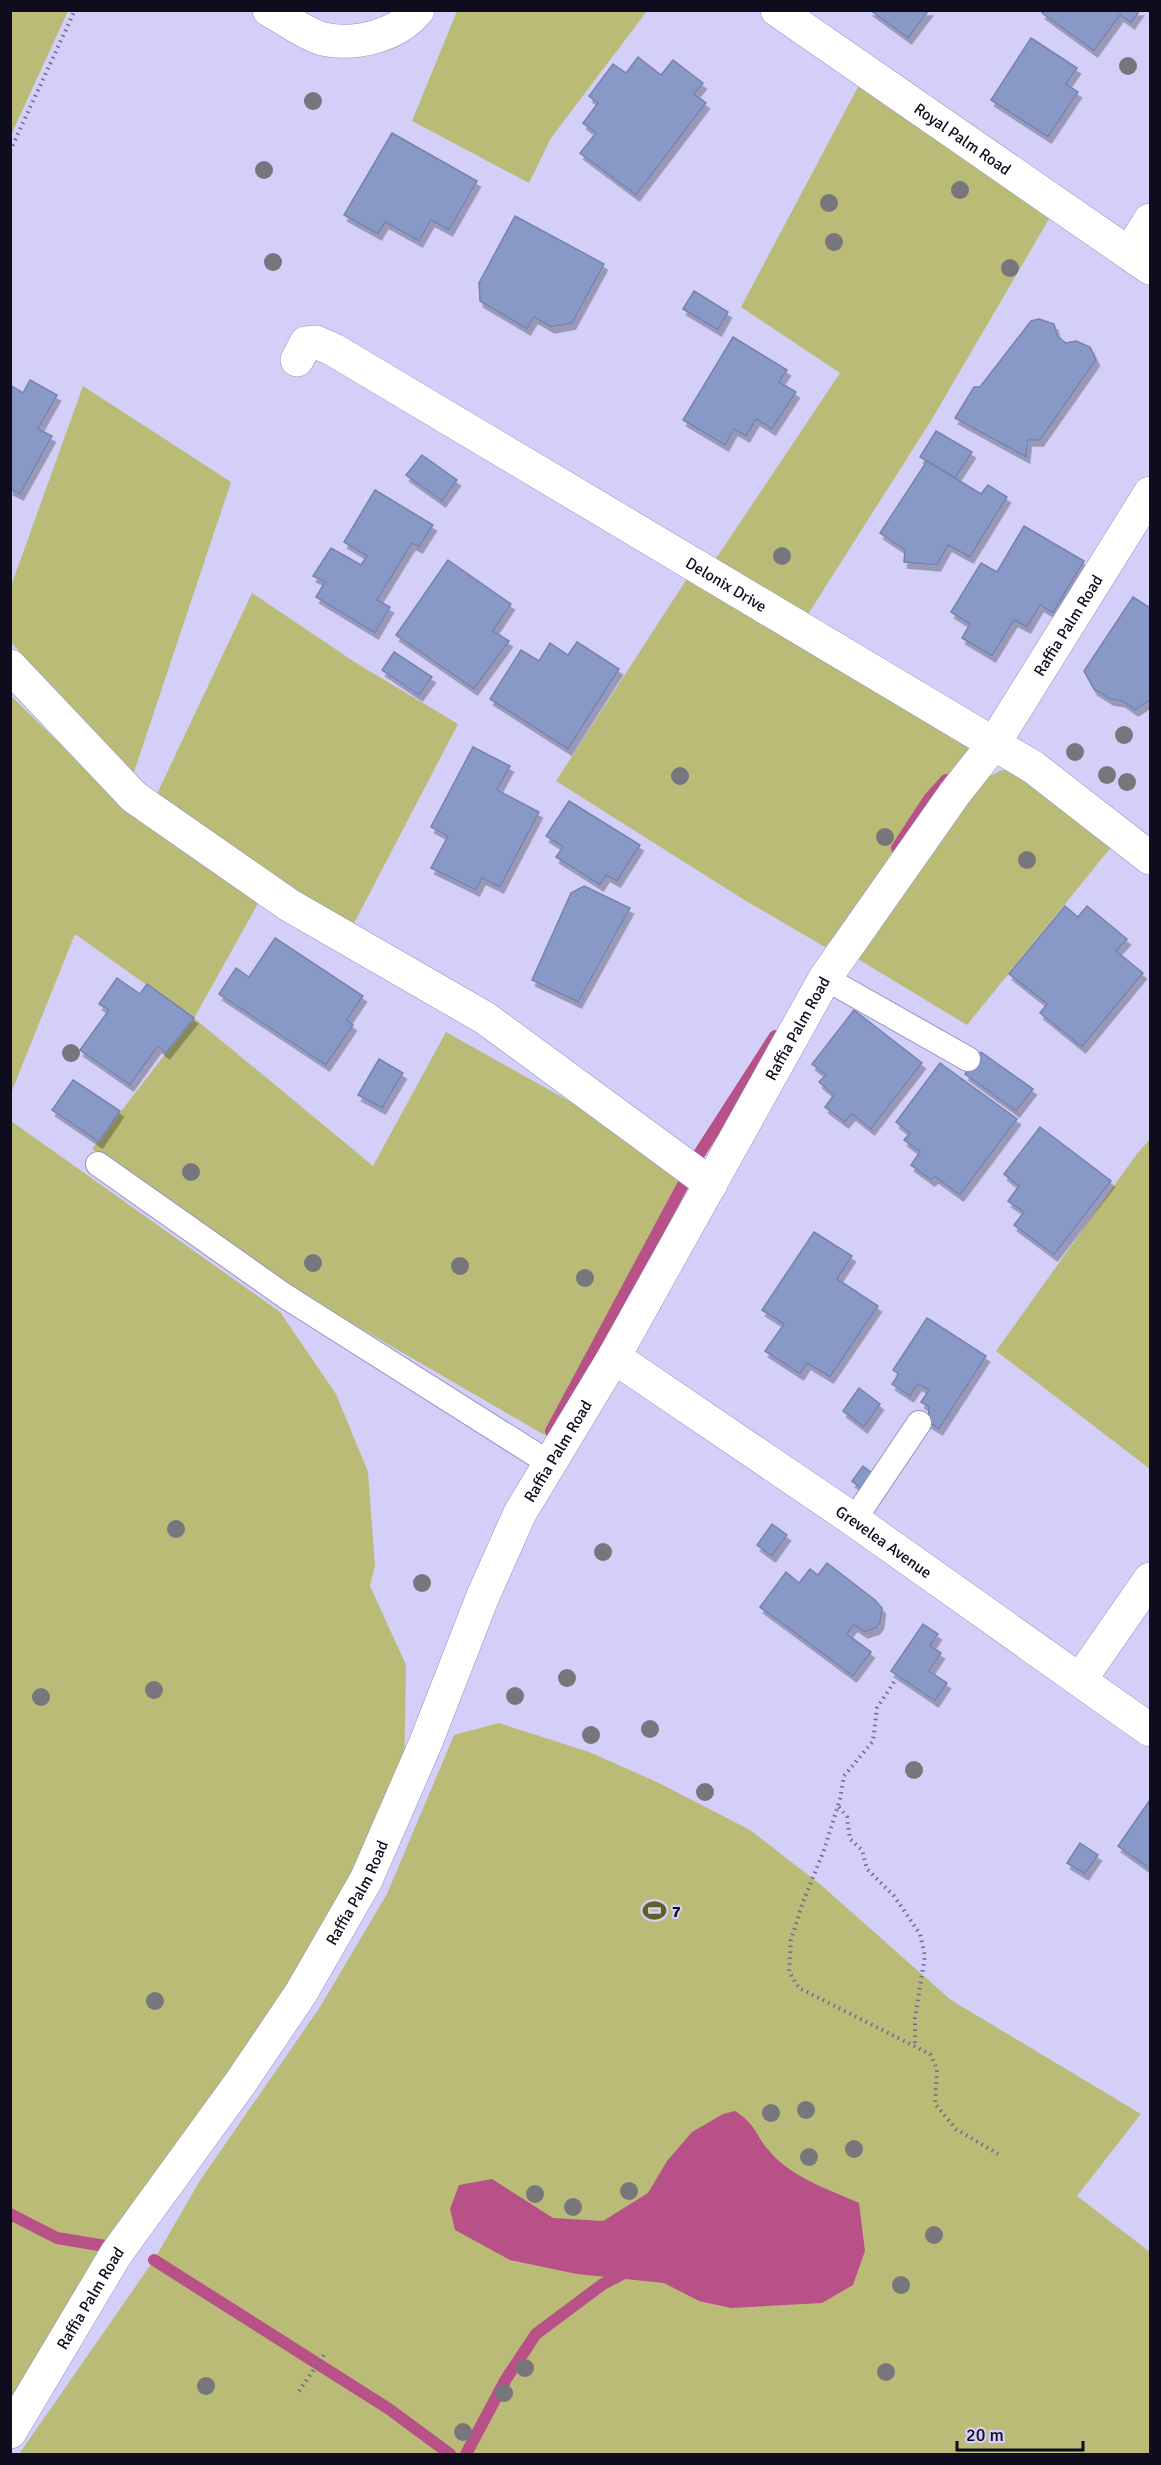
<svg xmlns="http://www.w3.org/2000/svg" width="1161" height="2465" font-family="Signika,sans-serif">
	<defs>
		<filter id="shadow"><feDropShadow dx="3.5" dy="6" stdDeviation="0" flood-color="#0004"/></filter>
	</defs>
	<rect width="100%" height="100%" fill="#d3cff8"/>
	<g fill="#babb77">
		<path d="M11,10L68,11L11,135L10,11Z"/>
		<path d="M457,11V10L647,11L551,138L529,183L412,121Z"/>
		<path d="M859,85L1049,219L932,419L805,619L713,563L840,373L741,307Z"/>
		<path d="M83,386L231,482L131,781L11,642V586Z"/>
		<path d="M690,574L979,751L898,862L825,947L746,901L556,781Z"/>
		<path d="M252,593L356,663L458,724L351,929L155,798Z"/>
		<path d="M10,695L126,808L260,900L194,1018L373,1166L446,1032L651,1147L683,1178L684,1193L555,1441L305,1296L92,1149L193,1018L75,934L11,1093Z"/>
		<path d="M1002,770L1021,772L1116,841L967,1025L853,956L966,803L988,777Z"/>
		<path d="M11,1121L280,1312L336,1394L368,1472L375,1566L370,1586L406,1665L404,1787L364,1877L11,2417Z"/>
		<path d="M1150,1139V1469L996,1351L1136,1155Z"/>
		<path d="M499,1723L589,1752L657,1782L750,1830L821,1885L951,2000L1141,2114L1077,2196L1150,2252V2454H19L154,2260L199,2182L320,2007L387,1894L454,1735Z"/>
	</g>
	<path fill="#b95189" d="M735,2111C758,2126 755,2136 771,2153C794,2179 829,2189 859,2203L865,2251L853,2285L822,2303L731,2308L699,2301L664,2283L577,2274L510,2260L455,2230L450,2209L459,2185L492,2179L553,2218L603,2221L648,2193L667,2161L692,2132L723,2114Z"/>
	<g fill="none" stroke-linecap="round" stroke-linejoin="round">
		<g stroke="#b95189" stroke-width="12">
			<path d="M897,848L929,799L946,780"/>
			<path d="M699,1154L775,1036"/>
			<path d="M551,1431L685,1181"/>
			<path d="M10,2214L57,2238L105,2246"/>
			<path d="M154,2260L389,2409L450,2454"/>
			<path d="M466,2454L506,2379L536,2334L603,2284L628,2271"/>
		</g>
	</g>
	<g fill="#8999c7" stroke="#7483b0" stroke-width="1.5" filter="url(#shadow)">
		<path d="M870,10H929L908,38Z"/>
		<path d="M1045,10H1140L1131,23L1120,15L1094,51L1042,13Z"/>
		<path d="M1031,38L1077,68L1066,84L1078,92L1048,137L991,100Z"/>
		<path d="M638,57L661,75L673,60L703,83L694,94L706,103L636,195L580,153L596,133L583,123L598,103L589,96L613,64L626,73Z"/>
		<path d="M392,133L477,181L449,230L431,220L419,241L385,222L378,234L344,215Z"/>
		<path d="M515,216L604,264L572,323L551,327L534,317L527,329L480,301L479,283Z"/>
		<path d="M694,291L728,312L718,330L683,309Z"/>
		<path d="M1039,319L1054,324L1058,337L1066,343L1076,341L1090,347L1096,360L1040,440H1028L1026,457L955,418L974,387H980L1031,321Z"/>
		<path d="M733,337L787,370L779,382L796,392L772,429L756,419L746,436L734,429L725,445L683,420Z"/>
		<path d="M30,380L57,395L38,429L52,436L20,494L10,489V385L23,393Z"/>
		<path d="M936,431L972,452L955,478L920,457Z"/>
		<path d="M422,455L457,480L442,501L406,475Z"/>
		<path d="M927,461L981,494L988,485L1007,497L970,557L948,545L937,565L904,562L905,550L880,533Z"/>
		<path d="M375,490L433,525L419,547L412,543L377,600L390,607L375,633L316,597L325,582L313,576L331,548L361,565L367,556L344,542Z"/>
		<path d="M1024,526L1084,561L1053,613L1040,605L1027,627L1014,620L992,656L962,638L970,624L951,612L981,563L997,572Z"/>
		<path d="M448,560L511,604L493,631L509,641L474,689L396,635Z"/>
		<path d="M1133,597L1150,608V700L1135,710L1122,701L1110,699L1094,689L1084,671Z"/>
		<path d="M577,642L619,669L568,749L490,699L521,650L539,661L550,643L568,655Z"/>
		<path d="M394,652L432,677L419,695L382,670Z"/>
		<path d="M473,747L510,766L497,790L539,812L500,887L482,878L476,890L431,868L448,836L431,827Z"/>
		<path d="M569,801L640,845L617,881L606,875L600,885L556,857L563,847L546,836Z"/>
		<path d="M584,886L630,908L578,1002L532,980L571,893Z"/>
		<path d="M1065,906L1078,917L1087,906L1127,939L1116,951L1143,973L1082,1047L1040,1013L1047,1004L1009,974Z"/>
		<path d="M275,938L363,996L347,1020L353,1025L326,1065L219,994L236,968L249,977Z"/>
		<path d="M117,978L140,994L147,984L194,1018L166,1053L158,1046L130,1085L80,1050L109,1010L99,1004Z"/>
		<path d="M854,1010L922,1063L871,1129L852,1114L845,1122L825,1107L834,1095L819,1082L826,1075L812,1064Z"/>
		<path d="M981,1052L1033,1089L1016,1111L965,1074Z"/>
		<path d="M379,1059L403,1073L382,1108L358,1095Z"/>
		<path d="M940,1063L1017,1119L960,1195L935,1177L931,1180L911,1165L920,1152L904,1140L910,1133L896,1122Z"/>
		<path d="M73,1080L120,1111L99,1142L52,1110Z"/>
		<path d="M1040,1127L1111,1181L1054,1255L1014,1225L1024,1212L1008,1201L1019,1186L1004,1174Z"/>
		<path d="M814,1232L852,1256L837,1279L878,1306L830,1377L807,1363L800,1374L765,1351L784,1324L762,1310Z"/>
		<path d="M927,1318L986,1356L939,1429L928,1422L929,1407L921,1402L929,1390L918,1384L910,1396L892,1384L899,1374L893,1370Z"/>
		<path d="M859,1388L880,1404L864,1427L843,1411Z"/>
		<path d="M863,1466L878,1478L867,1493L852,1481Z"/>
		<path d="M772,1524L787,1535L772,1556L757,1545Z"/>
		<path d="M827,1563L875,1600L882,1608L880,1623L876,1628L864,1632L854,1625L847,1634L871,1652L853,1676L760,1607L786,1572L799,1583L810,1569L818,1575Z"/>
		<path d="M923,1624L938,1634L930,1646L941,1653L929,1671L947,1683L935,1701L891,1671Z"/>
		<path d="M1150,1800V1869L1118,1846Z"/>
		<path d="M1080,1843L1098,1855L1085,1874L1067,1863Z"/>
	</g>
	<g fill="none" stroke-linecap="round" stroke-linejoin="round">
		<defs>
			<g id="lane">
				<path d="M825,978L968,1059"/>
				<path d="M98,1164L285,1296L549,1463"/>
				<path d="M854,1520L919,1423"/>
			</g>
			<g id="street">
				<path d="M269,10C286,19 305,34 323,39C356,46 397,36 418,10"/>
				<path id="s1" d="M777,10L1150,268"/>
				<path d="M1130,252L1150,220"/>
				<path id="s2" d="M297,360L306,343L316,342L334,350L1033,767L1150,858"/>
				<path d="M10,666L134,797L289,905L485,1018L711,1184"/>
				<path id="s3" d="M614,1357L854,1520L1150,1730"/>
				<path d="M1080,1680L1150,1579"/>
			</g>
			<g id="secondary">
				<path id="s4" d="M10,2432L116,2254L241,2082L301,1993L366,1880L426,1742L483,1596L520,1513L614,1357L825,978L955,793L993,745L1150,493"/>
			</g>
		</defs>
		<use href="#lane" stroke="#9792c2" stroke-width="26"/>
		<use href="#street" stroke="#9792c2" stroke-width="34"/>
		<use href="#secondary" stroke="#9792c2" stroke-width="34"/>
		<g stroke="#6f6c89" stroke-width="4" stroke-dasharray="1.5 4.5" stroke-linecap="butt">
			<path d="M10,151L75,10"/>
			<path d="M894,1682L877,1708L873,1741L844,1776L840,1799L824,1850L803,1902L791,1940L789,1972L799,1988L930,2054L937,2069L935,2104L956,2129L998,2154"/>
			<path d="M839,1807L847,1817L850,1839L862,1850L867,1869L894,1896L920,1934L925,1956L915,2018V2046"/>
			<path d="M299,2391L326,2352"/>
		</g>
		<use href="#lane" stroke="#fff" stroke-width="24"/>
		<use href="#street" stroke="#fff" stroke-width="33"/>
		<use href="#secondary" stroke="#fff" stroke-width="33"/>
	</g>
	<g fill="#78767d">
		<circle cx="1128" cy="66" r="9"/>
		<circle cx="313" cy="101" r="9"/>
		<circle cx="264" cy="170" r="9"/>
		<circle cx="960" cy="190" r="9"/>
		<circle cx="829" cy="203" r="9"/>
		<circle cx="834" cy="242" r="9"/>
		<circle cx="273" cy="262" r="9"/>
		<circle cx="1010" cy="268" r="9"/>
		<circle cx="782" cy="556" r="9"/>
		<circle cx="1124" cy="735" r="9"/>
		<circle cx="1075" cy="752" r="9"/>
		<circle cx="1107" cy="775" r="9"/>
		<circle cx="680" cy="776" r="9"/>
		<circle cx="1127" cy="782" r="9"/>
		<circle cx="885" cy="837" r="9"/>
		<circle cx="1027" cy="860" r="9"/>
		<circle cx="71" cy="1053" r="9"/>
		<circle cx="191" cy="1172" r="9"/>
		<circle cx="313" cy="1263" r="9"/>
		<circle cx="460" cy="1266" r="9"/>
		<circle cx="585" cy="1278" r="9"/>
		<circle cx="176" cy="1529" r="9"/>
		<circle cx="603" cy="1552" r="9"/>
		<circle cx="422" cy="1583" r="9"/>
		<circle cx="567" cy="1678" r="9"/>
		<circle cx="154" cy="1690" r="9"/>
		<circle cx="515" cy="1696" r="9"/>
		<circle cx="41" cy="1697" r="9"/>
		<circle cx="650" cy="1729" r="9"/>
		<circle cx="591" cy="1735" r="9"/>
		<circle cx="914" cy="1770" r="9"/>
		<circle cx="705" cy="1792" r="9"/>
		<circle cx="155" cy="2001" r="9"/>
		<circle cx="806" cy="2110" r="9"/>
		<circle cx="771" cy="2113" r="9"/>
		<circle cx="854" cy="2149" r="9"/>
		<circle cx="809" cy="2157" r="9"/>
		<circle cx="629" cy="2191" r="9"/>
		<circle cx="535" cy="2194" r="9"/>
		<circle cx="573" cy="2207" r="9"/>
		<circle cx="934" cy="2235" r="9"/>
		<circle cx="901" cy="2285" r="9"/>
		<circle cx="525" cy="2368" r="9"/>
		<circle cx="886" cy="2372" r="9"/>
		<circle cx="206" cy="2386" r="9"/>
		<circle cx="504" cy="2393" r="9"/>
		<circle cx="463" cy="2432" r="9"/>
	</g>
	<defs>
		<symbol id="stadium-bare" viewBox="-9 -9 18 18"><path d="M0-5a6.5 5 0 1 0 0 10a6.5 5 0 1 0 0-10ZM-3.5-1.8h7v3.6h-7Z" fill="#5f5f2c" stroke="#d3cff8" stroke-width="2.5" paint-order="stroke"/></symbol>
	</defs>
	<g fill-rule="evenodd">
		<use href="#stadium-bare" x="638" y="1894" width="33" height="33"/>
	</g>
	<g text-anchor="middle" stroke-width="4.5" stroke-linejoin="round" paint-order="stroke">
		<g font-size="16" fill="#0e0c1d" stroke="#d3cff8">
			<text dy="6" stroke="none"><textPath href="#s1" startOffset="226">Royal Palm Road</textPath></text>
			<text dy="6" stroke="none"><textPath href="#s2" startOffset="506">Delonix Drive</textPath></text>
			<text dy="6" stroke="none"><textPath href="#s4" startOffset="2100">Raffia Palm Road</textPath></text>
			<text dy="6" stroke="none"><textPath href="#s4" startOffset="1614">Raffia Palm Road</textPath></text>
			<text dy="6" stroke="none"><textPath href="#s4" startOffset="1128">Raffia Palm Road</textPath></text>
			<text dy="6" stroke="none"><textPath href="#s3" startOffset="327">Grevelea Avenue</textPath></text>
			<text dy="6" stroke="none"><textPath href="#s4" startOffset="642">Raffia Palm Road</textPath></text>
			<text dy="6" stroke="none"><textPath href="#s4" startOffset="156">Raffia Palm Road</textPath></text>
		</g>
		<g font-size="16" font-weight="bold" fill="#0e0c1d" stroke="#d3cff8" text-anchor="start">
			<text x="672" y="1917">7</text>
		</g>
	</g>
	<rect width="1161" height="2465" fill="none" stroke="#0e0c1d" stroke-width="24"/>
	<path d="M957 2441v9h126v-9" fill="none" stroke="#0e0c1d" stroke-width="3"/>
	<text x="966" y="2441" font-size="18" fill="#0e0c1d" stroke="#d3cff8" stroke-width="4.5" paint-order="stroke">20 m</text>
</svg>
